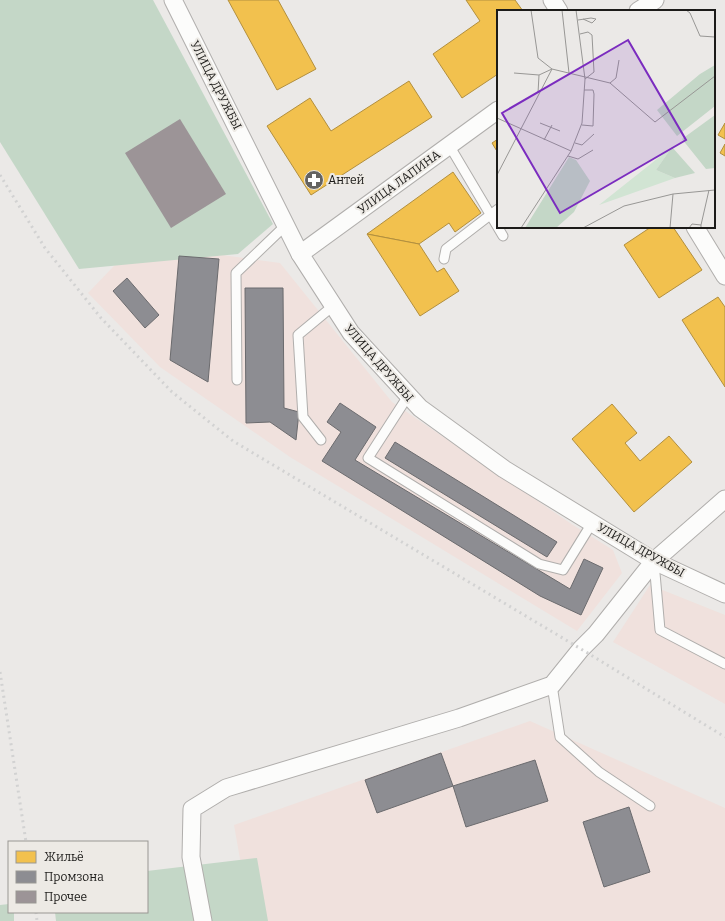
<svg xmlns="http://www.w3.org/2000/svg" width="725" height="921" font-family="Bitter,serif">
	<rect width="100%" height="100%" fill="#ebe9e7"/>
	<g fill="#f0e1dd">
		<path d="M136,243L280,263L392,402L573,525L613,550L622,573L577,631L290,457L160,367L88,293Z"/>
		<path d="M650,585L725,615V704L613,642Z"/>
		<path d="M530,721L725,808V921H251L234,825Z"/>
	</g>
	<g fill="#c4d7c7">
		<path d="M0,0H153L273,224L238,254L79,269L0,142Z"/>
		<path d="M257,858L268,921H56L55,912H147V871Z"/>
		<path d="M9,904V912H14V921H0V905Z"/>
	</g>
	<g fill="#f2c14e" stroke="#b28f3e">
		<path d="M228,0H278L316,69L277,90Z"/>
		<path d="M466,0H515L523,11H498V74L462,98L433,54L480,21Z"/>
		<path d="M409,81L432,117L311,195L267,126L310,98L331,131Z"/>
		<path d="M725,123V139L718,135Z"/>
		<path d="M498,139V153L492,143Z"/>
		<path d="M725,144V156L720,153Z"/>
		<path d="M453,172L481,213L455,232L449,223L419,244L367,234Z"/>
		<path d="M651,227H673L702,270L659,298L624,245Z"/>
		<path d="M367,234L419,244L437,272L444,268L459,291L420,316Z"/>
		<path d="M718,297L725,307V387L682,320Z"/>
		<path d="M612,404L637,433L625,443L640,461L669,436L692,462L634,512L572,439Z"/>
	</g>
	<g fill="#8d8d92" stroke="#6b6b6e">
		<path d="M179,256L219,259L208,382L170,360Z"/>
		<path d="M127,278L159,315L145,328L113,291Z"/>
		<path d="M245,288H283L284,408L299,412L296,440L270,422L246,423Z"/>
		<path d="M340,403L376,427L355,460L570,589L584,559L603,568L581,615L540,596L322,461L341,432L327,422Z"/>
		<path d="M395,442L557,542L547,557L385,458Z"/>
		<path d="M441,753L453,786L377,813L365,780Z"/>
		<path d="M535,760L548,801L466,827L453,786Z"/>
		<path d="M629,807L650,872L604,887L583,822Z"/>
	</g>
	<path fill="#9c9497" d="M180,119L226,194L171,228L125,153Z"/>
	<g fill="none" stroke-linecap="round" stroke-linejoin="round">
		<defs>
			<g id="service">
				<path d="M449,145L503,236"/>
				<path d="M444,259L446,249L498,209"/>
				<path d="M237,380L236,273L286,225"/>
				<path d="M408,396L368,458L539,564L563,570L592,523"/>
				<path d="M321,440L303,417L298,335L333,306"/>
				<path d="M654,562L660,630L725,664"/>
				<path d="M552,685L560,737L599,772L650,806"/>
			</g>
			<g id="minor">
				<path d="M173,0L300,254L351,333L420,408L504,469L654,561L725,594"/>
				<path d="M552,0L559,11"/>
				<path d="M638,11L655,0"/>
				<path d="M695,227L725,276"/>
				<path d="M300,254L498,110"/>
				<path d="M203,921L191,857L192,809L226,788L459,718L552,685L581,649L596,634L654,561L725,499"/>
			</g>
		</defs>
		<use href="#service" stroke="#b0aeac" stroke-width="11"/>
		<use href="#minor" stroke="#b0aeac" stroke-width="19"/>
		<use href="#service" stroke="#fcfcfb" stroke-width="9"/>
		<use href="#minor" stroke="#fcfcfb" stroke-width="17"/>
		<g stroke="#d2d2d2" stroke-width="3" stroke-dasharray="2 4" stroke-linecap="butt">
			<path d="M0,175L45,248L101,318L172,392L233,441L581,649L725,737"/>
			<path d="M0,672L26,842"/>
			<path d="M36,912L37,921"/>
		</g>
	</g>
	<defs>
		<symbol id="pharmacy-disc" viewBox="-11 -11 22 22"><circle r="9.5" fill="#646361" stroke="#edeae5"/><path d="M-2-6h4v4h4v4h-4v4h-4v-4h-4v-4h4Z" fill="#fff"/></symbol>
	</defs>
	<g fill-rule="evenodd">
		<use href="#pharmacy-disc" x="303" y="169" width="22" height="22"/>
	</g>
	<g text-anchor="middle" stroke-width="4" stroke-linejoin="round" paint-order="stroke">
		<g font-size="12" fill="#1c1b19" stroke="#edeae5">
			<text transform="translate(216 85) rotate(63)" y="4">УЛИЦА ДРУЖБЫ</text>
			<text transform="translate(399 182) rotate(-36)" y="4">УЛИЦА ЛАПИНА</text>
			<text transform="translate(379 363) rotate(49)" y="4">УЛИЦА ДРУЖБЫ</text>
			<text transform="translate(641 550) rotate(29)" y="4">УЛИЦА ДРУЖБЫ</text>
		</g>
		<g font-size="12" fill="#1c1b19" stroke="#edeae5" text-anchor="start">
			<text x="328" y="184">Антей</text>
		</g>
	</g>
	<g transform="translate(497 10)">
		<rect width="218" height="218" fill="#ebe9e7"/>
		<path d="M175,137L159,160L178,168L102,195Z" fill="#d1e4d3"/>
		<path d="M218,55V96L180,126L160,100L203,64ZM218,105V158L209,159L185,129ZM175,137L198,163L178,168L159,160ZM72,147L79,150L93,171L77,202L59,218H28Z" fill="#c4d7c7"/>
		<path fill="none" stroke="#989795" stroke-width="1" d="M34,0L41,48L55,59M65,0L72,63M189,0L193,3L203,26L218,27M81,10L94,8L99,9L95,13L86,9M83,24L91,22L95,25L97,62L88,69M17,63L42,65M113,73L119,68L122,50M41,83L42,65L55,59M0,108L74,141M43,113L63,121M85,115L96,116L97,84L96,80H87M47,130L55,115M78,133L85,135L97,124M71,146L81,149L96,140M0,165L55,59L113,73L158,112L218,66M204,215L212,180M24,218L74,141L85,113L88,69L79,0M86,218L127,196L176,184L218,180M173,218L176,184M192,218L195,214L204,215V218"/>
		<path fill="#7b2cbf" fill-opacity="0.15" stroke="#7b2cbf" stroke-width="2" d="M131,30L189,130L63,203L5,103Z"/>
		<rect width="218" height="218" fill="none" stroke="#1c1b19" stroke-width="2"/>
	</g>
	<rect x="8" y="841" width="140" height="72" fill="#edeae5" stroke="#999793"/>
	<rect x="16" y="851" width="20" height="12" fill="#f2c14e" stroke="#999793"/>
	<text x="44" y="861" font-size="12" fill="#1c1b19">Жильё</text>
	<rect x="16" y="871" width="20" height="12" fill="#8d8d92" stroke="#999793"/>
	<text x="44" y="881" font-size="12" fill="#1c1b19">Промзона</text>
	<rect x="16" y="891" width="20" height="12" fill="#9c9497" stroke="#999793"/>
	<text x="44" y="901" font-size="12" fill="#1c1b19">Прочее</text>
</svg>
